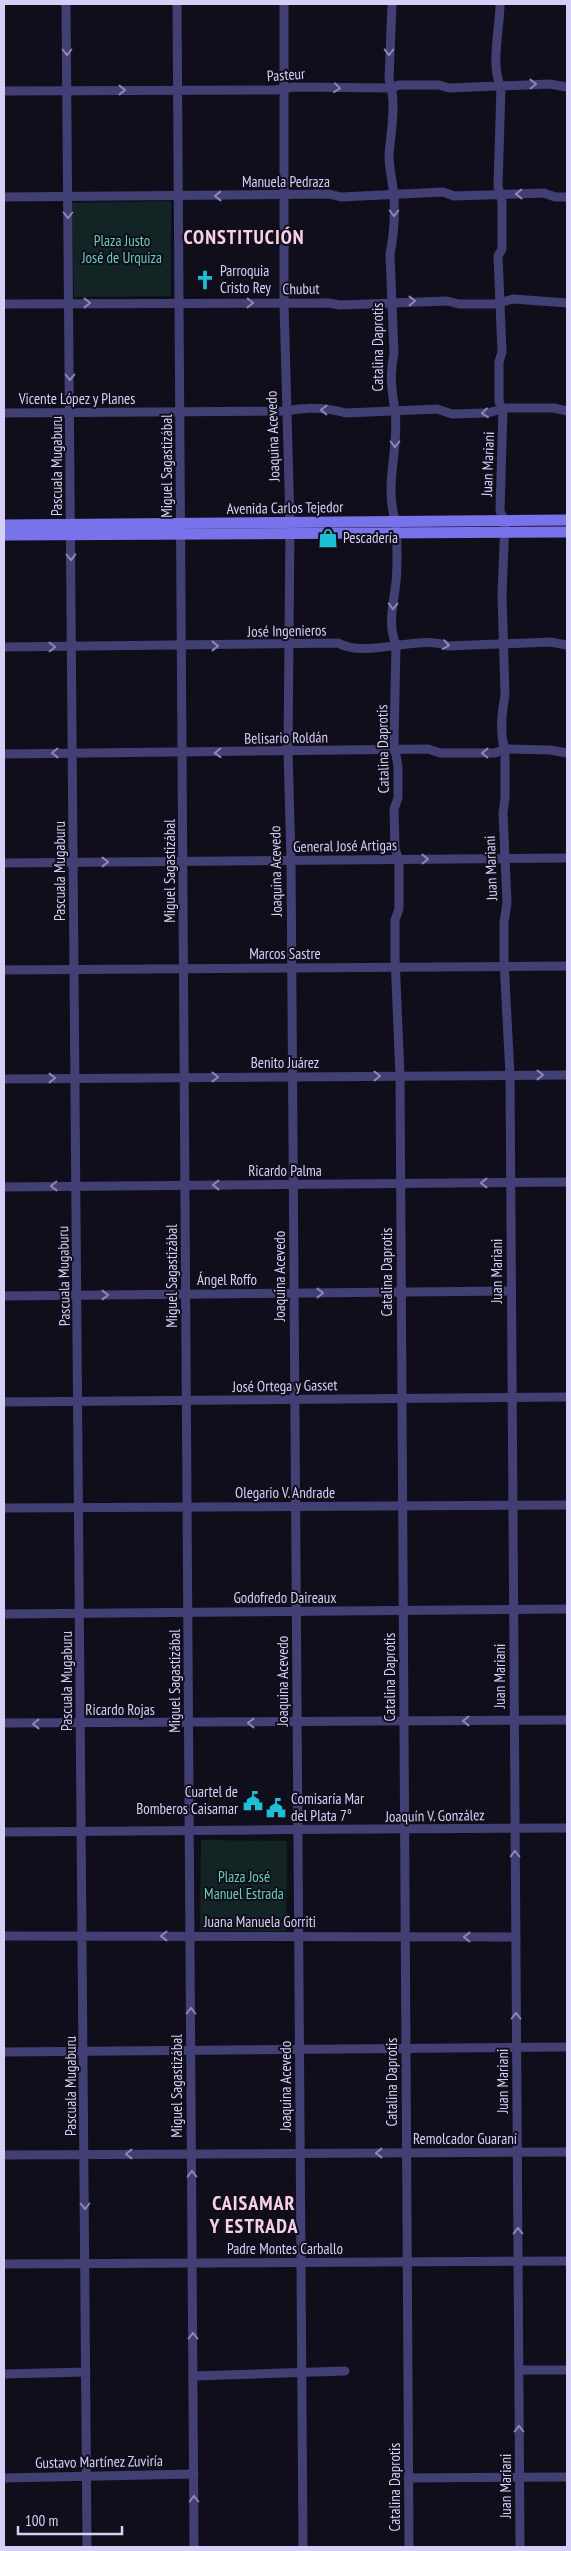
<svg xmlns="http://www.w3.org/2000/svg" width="571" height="2551" font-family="'PT Sans Narrow',sans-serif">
	<rect width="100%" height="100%" fill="#110e1b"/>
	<g fill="#122424">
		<path d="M171,201V296L74,297L72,203Z"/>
		<path d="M201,1840L287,1841L286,1931L200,1930Z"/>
	</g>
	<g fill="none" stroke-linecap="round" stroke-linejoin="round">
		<g stroke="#423f74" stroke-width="9">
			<path d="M66,4L87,2547"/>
			<path d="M177,4L194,2547"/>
			<path d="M284,4V304L290,523L288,751L291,860L303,2547"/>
			<path d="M392,4L389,79C397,103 391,130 389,155C389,169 393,183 394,197C395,216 394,235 390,254L394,354C389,374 392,391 395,411C400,447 383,487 396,522C397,542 398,562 396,582C394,601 387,626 396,644L394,742L398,767V798L394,809L395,849L399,860V909L395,920V957L400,1076L409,2547"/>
			<path d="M500,4C500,28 490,66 501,87L498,186L502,202V249L498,256L502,352L499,362V402L503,409L500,511L505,521L502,595L505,695C502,712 499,733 505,749V798L503,813L507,903L504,922V961L510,1075L520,2547"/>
			<path d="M4,91L276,90L294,87L392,88L399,85H439L449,88L549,84L567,87"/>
			<path d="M4,197L329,194L341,197L443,192L454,196L544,193L555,197H567"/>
			<path d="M4,304L329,303L340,305L447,301L459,304H494L513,299L567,303"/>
			<path d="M4,413L286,411C305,407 327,408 346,413L437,409L452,414L487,413L507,408H554L567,411"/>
			<path d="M4,647L338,643C366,659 417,634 448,646L550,642L567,645"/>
			<path d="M4,754L428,749L440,753H495L505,749L550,750L567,753"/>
			<path d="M4,863L567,858"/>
			<path d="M4,970L567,966"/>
			<path d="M4,1079L567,1075"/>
			<path d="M4,1187L567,1182"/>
			<path d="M4,1296L510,1291"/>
			<path d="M4,1402L567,1397"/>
			<path d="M4,1508L567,1505"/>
			<path d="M4,1614L567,1609"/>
			<path d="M4,1723L567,1720"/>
			<path d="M4,1832C192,1829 379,1830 567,1828"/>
			<path d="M4,1936L516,1937"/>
			<path d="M4,2052L567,2047"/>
			<path d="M4,2155L567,2152"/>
			<path d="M4,2264L567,2261"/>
			<path d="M519,2370H567"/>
			<path d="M4,2374L86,2372"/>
			<path d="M193,2376L345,2371"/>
			<path d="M4,2478L194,2474"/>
			<path d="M408,2478L567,2477"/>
		</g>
		<g stroke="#7973eb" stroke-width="11">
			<path d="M4,525L567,520"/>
			<path d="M4,535L567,532"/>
		</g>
	</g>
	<defs><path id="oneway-chevron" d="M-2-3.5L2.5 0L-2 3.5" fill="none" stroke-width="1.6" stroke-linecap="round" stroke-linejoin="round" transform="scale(1.25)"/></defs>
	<g stroke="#8c87b6">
		<use href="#oneway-chevron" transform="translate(67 52) rotate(90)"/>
		<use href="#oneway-chevron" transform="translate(389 52) rotate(90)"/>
		<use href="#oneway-chevron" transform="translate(533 84) rotate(-1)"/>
		<use href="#oneway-chevron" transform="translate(337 88) rotate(7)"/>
		<use href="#oneway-chevron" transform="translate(122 90)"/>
		<use href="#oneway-chevron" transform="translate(519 194) rotate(179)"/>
		<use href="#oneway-chevron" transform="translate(218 196) rotate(180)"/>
		<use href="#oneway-chevron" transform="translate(394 213) rotate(90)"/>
		<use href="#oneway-chevron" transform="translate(68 215) rotate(90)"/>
		<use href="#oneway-chevron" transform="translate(412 301)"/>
		<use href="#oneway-chevron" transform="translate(87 303)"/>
		<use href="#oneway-chevron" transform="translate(250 303) rotate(1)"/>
		<use href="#oneway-chevron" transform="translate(70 377) rotate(90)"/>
		<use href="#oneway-chevron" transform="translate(324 410) rotate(-179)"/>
		<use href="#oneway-chevron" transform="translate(485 413) rotate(174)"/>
		<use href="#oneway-chevron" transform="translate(395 444) rotate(90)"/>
		<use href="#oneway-chevron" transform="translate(71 557) rotate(89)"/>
		<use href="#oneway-chevron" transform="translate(393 606) rotate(92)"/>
		<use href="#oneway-chevron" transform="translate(446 645) rotate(9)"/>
		<use href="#oneway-chevron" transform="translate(215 646)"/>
		<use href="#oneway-chevron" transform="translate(52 647) rotate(-1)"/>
		<use href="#oneway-chevron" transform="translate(55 753) rotate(179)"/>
		<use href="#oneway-chevron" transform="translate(218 753) rotate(178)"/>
		<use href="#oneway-chevron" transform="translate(485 753) rotate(-179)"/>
		<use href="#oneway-chevron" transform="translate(425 859) rotate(-1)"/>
		<use href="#oneway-chevron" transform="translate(105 862)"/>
		<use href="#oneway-chevron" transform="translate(540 1075)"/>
		<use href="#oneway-chevron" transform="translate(377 1076)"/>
		<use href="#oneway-chevron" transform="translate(215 1077)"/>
		<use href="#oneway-chevron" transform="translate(52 1078)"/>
		<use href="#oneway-chevron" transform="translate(484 1183) rotate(180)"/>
		<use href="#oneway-chevron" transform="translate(216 1185) rotate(180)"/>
		<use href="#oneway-chevron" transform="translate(54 1186) rotate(179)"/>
		<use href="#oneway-chevron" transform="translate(320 1293)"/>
		<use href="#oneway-chevron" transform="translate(105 1295)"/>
		<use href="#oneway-chevron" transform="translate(466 1721) rotate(180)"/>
		<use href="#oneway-chevron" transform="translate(251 1723) rotate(180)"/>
		<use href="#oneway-chevron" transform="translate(36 1724) rotate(-180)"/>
		<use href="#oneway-chevron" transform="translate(515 1854) rotate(-90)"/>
		<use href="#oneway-chevron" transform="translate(164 1936) rotate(180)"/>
		<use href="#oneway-chevron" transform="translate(467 1937) rotate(-179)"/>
		<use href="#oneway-chevron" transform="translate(191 2011) rotate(-90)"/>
		<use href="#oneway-chevron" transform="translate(516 2016) rotate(-90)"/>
		<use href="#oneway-chevron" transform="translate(379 2153) rotate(180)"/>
		<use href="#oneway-chevron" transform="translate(129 2154) rotate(180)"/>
		<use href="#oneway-chevron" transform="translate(192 2174) rotate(-90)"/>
		<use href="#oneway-chevron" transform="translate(85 2206) rotate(90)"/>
		<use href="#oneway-chevron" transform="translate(518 2231) rotate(-90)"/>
		<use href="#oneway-chevron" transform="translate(193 2336) rotate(-90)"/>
		<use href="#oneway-chevron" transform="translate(519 2429) rotate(-90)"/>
		<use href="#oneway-chevron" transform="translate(194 2499) rotate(-90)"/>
	</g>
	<defs>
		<symbol id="church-bare" viewBox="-9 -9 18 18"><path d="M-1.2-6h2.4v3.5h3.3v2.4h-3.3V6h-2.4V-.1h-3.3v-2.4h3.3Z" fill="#1ebed5" stroke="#110e1b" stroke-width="2.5" paint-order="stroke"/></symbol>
		<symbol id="shop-bare" viewBox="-9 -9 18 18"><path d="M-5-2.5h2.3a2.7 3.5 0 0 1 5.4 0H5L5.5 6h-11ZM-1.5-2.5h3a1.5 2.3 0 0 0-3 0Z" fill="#1ebed5" stroke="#110e1b" stroke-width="2.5" paint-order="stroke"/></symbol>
		<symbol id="civic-bare" viewBox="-9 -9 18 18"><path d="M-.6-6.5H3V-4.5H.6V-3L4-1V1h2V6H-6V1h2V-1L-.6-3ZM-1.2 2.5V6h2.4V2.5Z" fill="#1ebed5" stroke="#110e1b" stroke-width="2.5" paint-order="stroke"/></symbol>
	</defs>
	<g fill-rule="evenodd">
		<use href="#church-bare" x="191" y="266" width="28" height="28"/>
		<use href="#shop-bare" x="314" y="524" width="28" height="28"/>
		<use href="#civic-bare" x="239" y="1787" width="28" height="28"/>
		<use href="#civic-bare" x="262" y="1794" width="28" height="28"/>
	</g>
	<g text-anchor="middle" stroke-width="4" stroke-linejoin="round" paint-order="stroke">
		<g font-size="15" fill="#d5cff8" stroke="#110e1b">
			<text transform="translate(286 75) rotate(-4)" y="5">Pasteur</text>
			<text x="286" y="187">Manuela Pedraza</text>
			<text transform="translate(301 289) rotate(-1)" y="5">Chubut</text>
			<text transform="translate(378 347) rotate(-90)" y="5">Catalina Daprotis</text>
			<text x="77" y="404">Vicente López y Planes</text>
			<text transform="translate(273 436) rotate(-92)" y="5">Joaquina Acevedo</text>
			<text transform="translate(488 464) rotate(-88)" y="5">Juan Mariani</text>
			<text transform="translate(57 466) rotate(-90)" y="5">Pascuala Mugaburu</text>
			<text transform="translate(167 466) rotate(-90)" y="5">Miguel Sagastizábal</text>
			<text transform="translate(285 508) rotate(-1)" y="5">Avenida Carlos Tejedor</text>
			<text transform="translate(287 631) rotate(-1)" y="5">José Ingenieros</text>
			<text transform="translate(286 738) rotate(-1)" y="5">Belisario Roldán</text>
			<text transform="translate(383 749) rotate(-91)" y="5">Catalina Daprotis</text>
			<text transform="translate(345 846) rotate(-1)" y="5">General José Artigas</text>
			<text transform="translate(491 868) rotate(-92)" y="5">Juan Mariani</text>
			<text transform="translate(60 871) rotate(-90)" y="5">Pascuala Mugaburu</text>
			<text transform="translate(170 871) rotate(-90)" y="5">Miguel Sagastizábal</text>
			<text transform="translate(276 871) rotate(-91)" y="5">Joaquina Acevedo</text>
			<text x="285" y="959">Marcos Sastre</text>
			<text x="285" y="1068">Benito Juárez</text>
			<text x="285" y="1176">Ricardo Palma</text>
			<text transform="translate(497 1271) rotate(-90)" y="5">Juan Mariani</text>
			<text transform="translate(387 1272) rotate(-90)" y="5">Catalina Daprotis</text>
			<text transform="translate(64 1276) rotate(-91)" y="5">Pascuala Mugaburu</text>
			<text transform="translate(172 1276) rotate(-90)" y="5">Miguel Sagastizábal</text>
			<text transform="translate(280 1276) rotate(-90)" y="5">Joaquina Acevedo</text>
			<text x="227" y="1285">Ángel Roffo</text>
			<text transform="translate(285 1386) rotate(-1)" y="5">José Ortega y Gasset</text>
			<text x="285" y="1498">Olegario V. Andrade</text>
			<text x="285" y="1603">Godofredo Daireaux</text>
			<text transform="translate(500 1676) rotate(-90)" y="5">Juan Mariani</text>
			<text transform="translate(390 1677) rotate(-90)" y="5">Catalina Daprotis</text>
			<text transform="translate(67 1681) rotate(-90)" y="5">Pascuala Mugaburu</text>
			<text transform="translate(175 1681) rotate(-90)" y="5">Miguel Sagastizábal</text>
			<text transform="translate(283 1681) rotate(-90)" y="5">Joaquina Acevedo</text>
			<text x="120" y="1715">Ricardo Rojas</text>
			<text transform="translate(435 1816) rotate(-1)" y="5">Joaquín V. González</text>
			<text x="260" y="1927">Juana Manuela Gorriti</text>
			<text transform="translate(503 2081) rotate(-90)" y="5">Juan Mariani</text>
			<text transform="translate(392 2082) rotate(-90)" y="5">Catalina Daprotis</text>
			<text transform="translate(71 2086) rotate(-90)" y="5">Pascuala Mugaburu</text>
			<text transform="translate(177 2086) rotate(-90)" y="5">Miguel Sagastizábal</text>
			<text transform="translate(286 2086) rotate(-90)" y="5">Joaquina Acevedo</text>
			<text x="465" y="2144">Remolcador Guaraní</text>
			<text x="285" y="2254">Padre Montes Carballo</text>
			<text transform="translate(99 2462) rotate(-1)" y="5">Gustavo Martínez Zuviría</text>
			<text transform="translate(506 2486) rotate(-90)" y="5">Juan Mariani</text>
			<text transform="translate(395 2487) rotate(-90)" y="5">Catalina Daprotis</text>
		</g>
		<g font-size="15" fill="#66cdb6" stroke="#110e1b">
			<text x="122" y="246">Plaza Justo<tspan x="122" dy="17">José de Urquiza</tspan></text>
			<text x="244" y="1882">Plaza José<tspan x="244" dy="17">Manuel Estrada</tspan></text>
		</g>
		<g font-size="15" fill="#d5cff8" stroke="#110e1b" text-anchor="start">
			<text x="220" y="276">Parroquia<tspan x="220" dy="17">Cristo Rey</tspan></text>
			<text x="343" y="543">Pescadería</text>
			<text x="238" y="1797" text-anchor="end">Cuartel de<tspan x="238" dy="17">Bomberos Caisamar</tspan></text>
			<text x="291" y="1804">Comisaría Mar<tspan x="291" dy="17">del Plata 7°</tspan></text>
		</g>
		<g font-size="20" font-weight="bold" letter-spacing="1" fill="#f8d1e9" stroke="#110e1b">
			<text x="244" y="244">CONSTITUCIÓN</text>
			<text x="254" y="2210">CAISAMAR<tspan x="254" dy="23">Y ESTRADA</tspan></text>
		</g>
	</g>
	<rect width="571" height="2551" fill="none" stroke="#d5cff8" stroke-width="10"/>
	<path d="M18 2526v8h104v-8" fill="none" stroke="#d5cff8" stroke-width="2.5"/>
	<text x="25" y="2526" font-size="15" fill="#d5cff8" stroke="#110e1b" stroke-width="4" paint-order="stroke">100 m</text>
</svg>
